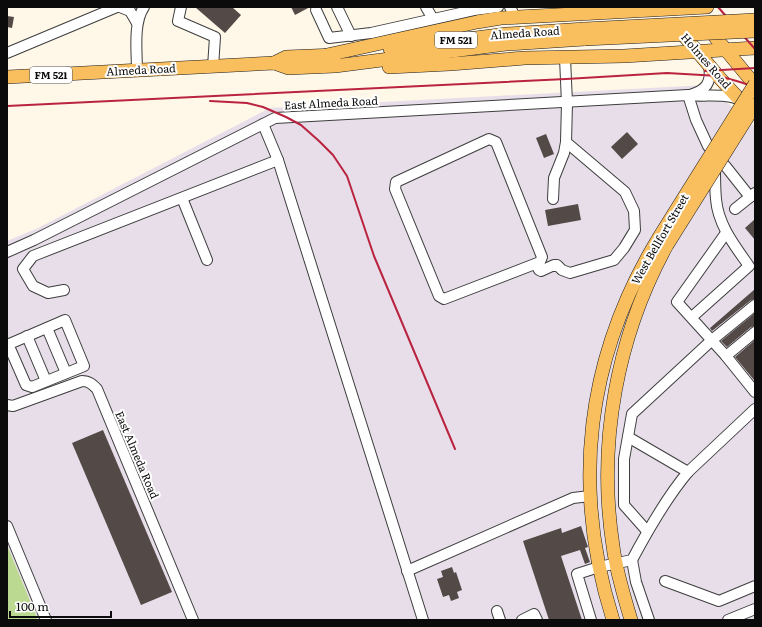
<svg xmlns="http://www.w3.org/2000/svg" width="762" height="627" font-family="Literata,serif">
	<rect width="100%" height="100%" fill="#fff7e8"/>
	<path fill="#e7deea" d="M707,85L755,127V620H38L7,545V241L38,228L270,108Z"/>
	<path fill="#bcd992" d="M7,545L38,620H7Z"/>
	<g fill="#534a47">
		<path d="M195,7H232L241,15L225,33Z"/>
		<path d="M291,7H310L295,15Z"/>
		<path d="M7,16L14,17L12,28L7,27Z"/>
		<path d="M627,132L638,144L622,159L611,147Z"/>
		<path d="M546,134L554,154L544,158L536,138Z"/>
		<path d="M578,204L581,220L548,226L545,210Z"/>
		<path d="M755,219V240L745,228Z"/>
		<path d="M755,289V299L751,300L712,331L710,328Z"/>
		<path d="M755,313V326L751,327L727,347L721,341Z"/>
		<path d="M755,340V379L754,380L735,357Z"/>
		<path d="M103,430L172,592L141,605L72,443Z"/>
		<path d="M581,526L588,547L585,548L590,562L585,564L580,550L561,556L582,620H549L523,541L561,528L562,533Z"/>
		<path d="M452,567L454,573L456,572L462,590L457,592L459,598L451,601L449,595L443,597L437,579L443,577L441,571Z"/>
	</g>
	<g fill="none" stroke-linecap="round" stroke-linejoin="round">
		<defs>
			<g id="minor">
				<path d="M120,7L130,11L137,23"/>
				<path d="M181,7L178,21L215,37L213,67"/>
				<path d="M337,7L351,36"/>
				<path d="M426,7L433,19"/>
				<path d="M510,7L515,17"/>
				<path d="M316,10L329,38L371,33L474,10L498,7"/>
				<path d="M7,53L117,7"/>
				<path d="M137,71C137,52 133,23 144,7"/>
				<path d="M688,95L696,120L708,146L727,168L750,197"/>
				<path d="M690,95C706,90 712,83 709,66"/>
				<path d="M263,124L278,160L423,620"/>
				<path d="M489,139L496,142L542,257L540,262L444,299L439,296L395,189L396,182Z"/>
				<path d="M182,198L207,260"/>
				<path d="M553,199L554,178L564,153L566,142"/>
				<path d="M735,209L755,193"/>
				<path d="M726,233L677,302L726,356L755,392"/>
				<path d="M7,252L34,240L275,118L688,95C705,97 726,93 740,100"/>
				<path d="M536,264L539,270L541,271L554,265H557L562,270L570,273L614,260L624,248L635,230L634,211L625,192L566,142L567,103L565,58"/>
				<path d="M64,290L48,293L33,286L23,269L33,256L278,160"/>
				<path d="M692,317L749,266C735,246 718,225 716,199C715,189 715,178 715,167"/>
				<path d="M47,328L66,373"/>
				<path d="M27,336L46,381"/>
				<path d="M7,345L65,320L84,366L32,387L26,385L8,344"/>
				<path d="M726,356L755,332"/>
				<path d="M7,405L13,406L82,381C89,381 92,384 97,389L193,620"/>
				<path d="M688,472L755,409"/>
				<path d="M7,526L46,620"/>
				<path d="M647,531L624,505V459L632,414L712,340L755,305"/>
				<path d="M632,560L636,582L649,620"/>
				<path d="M407,571L573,498L590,496"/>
				<path d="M665,581L719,601L755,586"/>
				<path d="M497,611L500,620"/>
				<path d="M522,620L534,614L537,620"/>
				<path d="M591,620L577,574L599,567L632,560C648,530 666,498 688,472L628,437"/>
				<path d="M728,620L755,609"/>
			</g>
			<g id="major">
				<path d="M706,26L755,85"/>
				<path d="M677,28C702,55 723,86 751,110"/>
				<path d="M390,49L507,34L585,29"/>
				<path d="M327,55L477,22L501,18L707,7"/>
				<path d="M274,63L286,57L335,55"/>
				<path d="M389,67L450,64L525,58L624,56L755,48"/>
				<path d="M7,77L274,63L288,68L335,66L506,44L585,39"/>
				<path d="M613,620C571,487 586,358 658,239"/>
				<path d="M631,620C624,596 616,571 613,546C597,443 617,336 667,245"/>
			</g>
		</defs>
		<use href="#minor" stroke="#3e3e3e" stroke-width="12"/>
		<use href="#major" stroke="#1c1c1c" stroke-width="14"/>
		<use href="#minor" stroke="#fff" stroke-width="10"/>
		<use href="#major" stroke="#f9be5e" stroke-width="13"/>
		<g stroke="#ba233f" stroke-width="2">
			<path d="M718,7L755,49"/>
			<path d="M705,71L755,68"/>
			<path d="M210,101L247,103L263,107L286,117L301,125L319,141L333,155L347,176L374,256L455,449"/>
			<path d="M7,106L566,79L667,73L719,76L740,82L755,87"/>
		</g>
		<defs>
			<g id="major-bridge">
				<path d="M585,29L755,20"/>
				<path d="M585,39L755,31"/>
				<path d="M658,239L755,84"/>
				<path d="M667,245L755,105"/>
			</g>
		</defs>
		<use href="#major-bridge" stroke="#1c1c1c" stroke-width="14" stroke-linecap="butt"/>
		<use href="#major-bridge" stroke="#f9be5e" stroke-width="13"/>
	</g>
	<g text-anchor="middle" stroke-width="4" stroke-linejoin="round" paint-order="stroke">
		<g fill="#fff" stroke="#545454" stroke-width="1">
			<rect x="435" y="32" width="42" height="16" rx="3"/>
			<rect x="30" y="67" width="42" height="16" rx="3"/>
		</g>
		<g font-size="10" font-weight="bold" fill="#0b0b0b">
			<text x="456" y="44">FM 521</text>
			<text x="51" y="79">FM 521</text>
		</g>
		<g font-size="11" fill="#0b0b0b" stroke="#fff">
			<text transform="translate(525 33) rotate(-4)" y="4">Almeda Road</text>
			<text transform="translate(706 61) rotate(49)" y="4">Holmes Road</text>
			<text transform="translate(141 70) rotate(-3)" y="4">Almeda Road</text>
			<text transform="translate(331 103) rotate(-3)" y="4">East Almeda Road</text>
			<text transform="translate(660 239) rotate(-60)" y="4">West Bellfort Street</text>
			<text transform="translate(137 455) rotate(67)" y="4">East Almeda Road</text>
		</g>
	</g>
	<rect width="762" height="627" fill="none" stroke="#0b0b0b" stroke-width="16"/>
	<path d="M10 611v6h101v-6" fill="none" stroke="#0b0b0b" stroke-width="2"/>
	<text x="16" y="611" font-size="12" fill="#0b0b0b" stroke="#ffffff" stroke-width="3" paint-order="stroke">100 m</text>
</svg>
